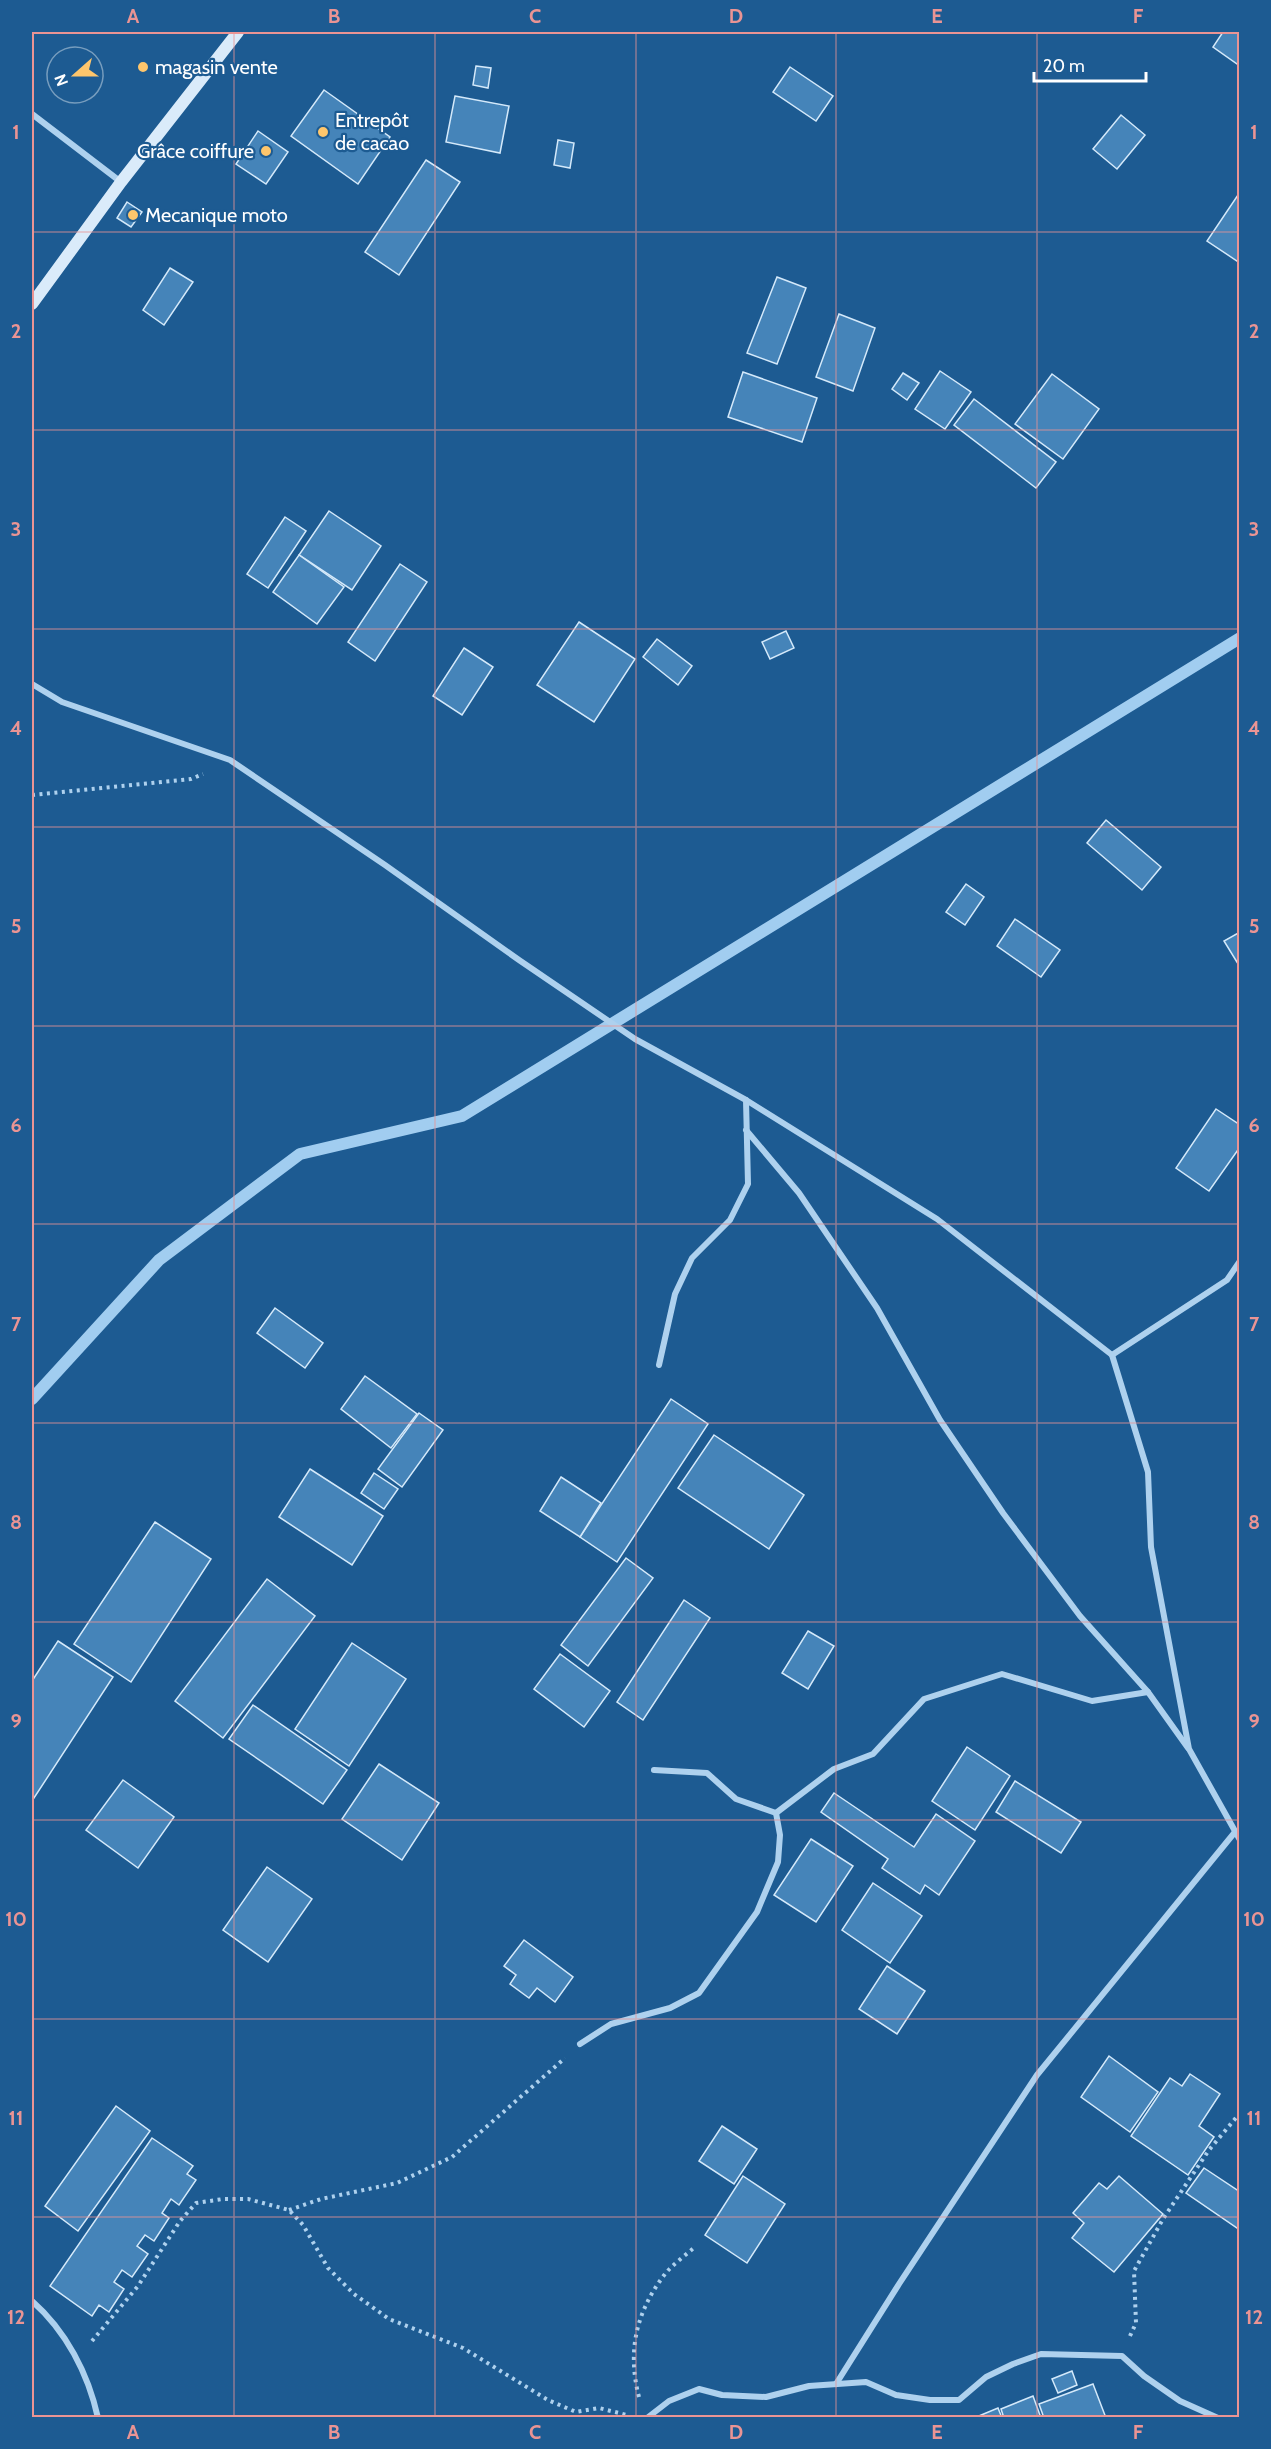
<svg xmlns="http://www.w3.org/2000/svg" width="1271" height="2449" font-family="Cabin,sans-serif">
	<rect width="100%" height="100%" fill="#1d5b92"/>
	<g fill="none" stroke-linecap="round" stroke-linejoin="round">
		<path stroke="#a1cdf0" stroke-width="12" d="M32,1399L159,1260L300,1154L462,1116L1240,638"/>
	</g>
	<g fill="#4584b9" stroke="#d4e9fa" stroke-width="1.5">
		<path d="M1223,32H1240V66L1213,47Z"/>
		<path d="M476,66L491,68L488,88L473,85Z"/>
		<path d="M790,67L833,96L816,121L773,92Z"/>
		<path d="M324,90L390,137L358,184L291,136Z"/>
		<path d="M455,96L509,106L500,153L446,142Z"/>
		<path d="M1121,115L1145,135L1117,169L1093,149Z"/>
		<path d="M258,131L288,152L266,184L236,164Z"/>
		<path d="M558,140L574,143L570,168L554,165Z"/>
		<path d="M426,160L460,182L399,275L365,252Z"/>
		<path d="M1240,192V263L1207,241Z"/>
		<path d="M127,202L142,212L131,227L117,218Z"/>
		<path d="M170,268L193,282L164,325L143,310Z"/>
		<path d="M777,277L806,288L777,364L747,353Z"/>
		<path d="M839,314L875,328L853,391L816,377Z"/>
		<path d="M940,371L971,392L945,429L915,409Z"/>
		<path d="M743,372L817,398L802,442L728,417Z"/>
		<path d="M903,373L919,383L907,400L892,389Z"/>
		<path d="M1052,374L1099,409L1063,459L1015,424Z"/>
		<path d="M974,399L1056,462L1036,488L954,425Z"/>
		<path d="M329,511L381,546L352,590L299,555Z"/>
		<path d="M285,517L306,531L268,588L247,574Z"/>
		<path d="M299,555L344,587L317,624L273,592Z"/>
		<path d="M400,564L427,582L375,661L348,642Z"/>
		<path d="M579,622L635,659L594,722L537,685Z"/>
		<path d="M786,631L794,648L770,659L762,642Z"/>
		<path d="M657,639L692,666L678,685L643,657Z"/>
		<path d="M464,648L493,667L462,715L433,696Z"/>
		<path d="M1106,820L1161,867L1142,890L1087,843Z"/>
		<path d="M966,884L984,897L965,925L946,912Z"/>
		<path d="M1015,919L1060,950L1041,977L997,946Z"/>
		<path d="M1240,932V967L1224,941Z"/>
		<path d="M1216,1109L1240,1125V1147L1209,1191L1176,1168Z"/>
		<path d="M275,1308L323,1343L305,1368L257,1333Z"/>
		<path d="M365,1376L417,1414L391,1448L341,1409Z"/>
		<path d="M671,1399L708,1424L617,1562L580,1537Z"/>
		<path d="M419,1413L443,1430L402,1487L378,1469Z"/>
		<path d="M714,1435L804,1495L769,1549L678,1488Z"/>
		<path d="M310,1469L383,1516L352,1565L279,1517Z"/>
		<path d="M374,1473L398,1489L384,1509L361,1493Z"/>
		<path d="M561,1477L601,1503L580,1537L540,1511Z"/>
		<path d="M155,1522L211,1559L131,1682L74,1644Z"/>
		<path d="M626,1558L653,1578L588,1666L561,1645Z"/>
		<path d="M267,1579L315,1616L223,1738L175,1701Z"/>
		<path d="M684,1600L710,1618L643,1720L617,1702Z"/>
		<path d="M808,1631L834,1646L808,1689L782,1673Z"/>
		<path d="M58,1641L113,1677L32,1801V1681Z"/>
		<path d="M352,1643L406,1679L349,1766L295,1729Z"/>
		<path d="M560,1654L610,1691L584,1727L534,1689Z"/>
		<path d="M253,1705L347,1770L323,1804L229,1739Z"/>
		<path d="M967,1747L1010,1776L975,1830L932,1801Z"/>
		<path d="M379,1764L439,1803L402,1860L342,1819Z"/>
		<path d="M123,1780L174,1817L138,1868L86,1830Z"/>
		<path d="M1015,1781L1081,1822L1061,1853L996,1812Z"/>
		<path d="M834,1793L914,1847L936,1814L975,1841L939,1895L925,1885L920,1894L882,1868L888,1859L821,1812Z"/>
		<path d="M811,1839L853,1866L816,1922L774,1895Z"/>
		<path d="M267,1867L312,1899L268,1962L223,1930Z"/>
		<path d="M873,1883L922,1916L890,1963L842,1930Z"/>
		<path d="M524,1940L573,1977L555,2002L537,1988L529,1998L510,1984L516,1975L504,1966Z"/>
		<path d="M887,1966L925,1991L897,2034L859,2009Z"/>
		<path d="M1109,2056L1158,2092L1130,2132L1081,2097Z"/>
		<path d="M1190,2074L1220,2094L1199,2126L1214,2137L1188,2175L1131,2136L1170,2078L1182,2086Z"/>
		<path d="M116,2106L150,2131L78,2231L45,2206Z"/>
		<path d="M722,2126L757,2149L734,2184L699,2161Z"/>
		<path d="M152,2138L193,2166L187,2174L196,2180L179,2205L171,2199L162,2213L169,2218L154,2241L145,2235L137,2246L148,2254L132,2277L122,2270L114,2282L124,2289L109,2312L99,2305L92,2316L50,2286Z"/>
		<path d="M1204,2168L1240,2192V2230L1186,2193Z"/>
		<path d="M743,2176L785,2204L747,2263L705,2235Z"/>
		<path d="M1119,2176L1163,2214L1114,2272L1072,2238L1084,2223L1073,2213L1099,2183L1107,2189Z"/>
		<path d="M1072,2371L1077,2385L1058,2393L1052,2379Z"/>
		<path d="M1093,2384L1106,2418H1044L1039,2404Z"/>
		<path d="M1033,2396L1041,2418H1004L1001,2409Z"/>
		<path d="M998,2408L1002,2418H974Z"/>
	</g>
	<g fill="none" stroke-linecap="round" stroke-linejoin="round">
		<g stroke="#aed1ee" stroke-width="4" stroke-dasharray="3 4.5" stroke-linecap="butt">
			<path d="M32,795L191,779L203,774"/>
			<path d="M289,2210L321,2199L397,2183L452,2157L565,2058"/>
			<path d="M1130,2336L1136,2323L1134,2271L1163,2219L1209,2150L1240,2113"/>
			<path d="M92,2341L138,2286L180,2221L196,2203L223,2199H248L289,2210L303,2225L328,2268L354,2294L389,2319L463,2348L548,2400L576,2412L599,2408L627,2415"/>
			<path d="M639,2397C627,2351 636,2312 665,2274C673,2264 686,2255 696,2246"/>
		</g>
		<g stroke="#aed1ee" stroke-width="6">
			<path d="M32,114L121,182"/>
			<path d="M32,684L62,702L230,760L385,865L519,960L635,1039L746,1100L937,1219L1112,1355L1148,1472L1151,1547L1189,1749L1240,1840"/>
			<path d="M746,1130L799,1193L877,1308L940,1420L1003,1513L1080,1616L1148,1692L1188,1748"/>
			<path d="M1112,1355L1227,1280L1240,1261"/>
			<path d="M659,1365L675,1294L692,1258L730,1220L748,1184L746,1100"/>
			<path d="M654,1770L707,1773L736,1799L776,1813"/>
			<path d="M776,1813L834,1769L873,1754L924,1699L1002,1674L1092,1701L1148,1692"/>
			<path d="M580,2044L611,2024L670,2008L699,1993L757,1912L778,1862L780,1835L776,1813"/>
			<path d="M32,2301C66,2331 88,2373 98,2418"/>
			<path d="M836,2384L899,2284L1037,2075L1235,1832"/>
			<path d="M647,2418L669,2401L699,2389L722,2395L766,2397L809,2386L866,2382L896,2395L930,2400H959L986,2377L1013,2364L1041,2354L1122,2356L1144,2376L1180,2401L1218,2418"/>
		</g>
		<path stroke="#daebfa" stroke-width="12" d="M32,304L121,182L238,32"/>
	</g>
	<path fill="none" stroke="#ea9494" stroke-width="1.5" stroke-opacity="0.55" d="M234,32V2418M435,32V2418M636,32V2418M836,32V2418M1037,32V2418M32,232H1240M32,430H1240M32,629H1240M32,827H1240M32,1026H1240M32,1224H1240M32,1423H1240M32,1622H1240M32,1820H1240M32,2019H1240M32,2217H1240"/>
	<g fill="#fec66c" stroke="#1d5b92" stroke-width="2">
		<circle cx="143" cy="67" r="6"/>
		<circle cx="323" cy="132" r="6"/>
		<circle cx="266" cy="151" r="6"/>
		<circle cx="133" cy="215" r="6"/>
	</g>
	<g text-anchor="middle" stroke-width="4.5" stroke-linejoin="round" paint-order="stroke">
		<g font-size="20" fill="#fff" stroke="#1d5b92" text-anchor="start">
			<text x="155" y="74">magasin vente</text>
			<text x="335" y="127">Entrepôt<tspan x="335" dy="23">de cacao</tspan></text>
			<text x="254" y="158" text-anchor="end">Grâce coiffure</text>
			<text x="145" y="222">Mecanique moto</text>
		</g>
	</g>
	<rect width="1271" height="2449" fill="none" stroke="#1d5b92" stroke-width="66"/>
	<g transform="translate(75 75) rotate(249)"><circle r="28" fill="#1d5b92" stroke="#779dbe" stroke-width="1.5"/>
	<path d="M0-4.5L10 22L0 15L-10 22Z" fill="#fec66c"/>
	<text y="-9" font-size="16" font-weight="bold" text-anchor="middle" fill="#ffffff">N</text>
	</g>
	<path d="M1034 72v9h112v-9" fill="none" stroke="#ffffff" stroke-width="3"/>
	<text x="1043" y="72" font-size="18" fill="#ffffff" stroke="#1d5b92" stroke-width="4.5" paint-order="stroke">20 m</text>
	<rect x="33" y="33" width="1205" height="2383" fill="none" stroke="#ea9494" stroke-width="2"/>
	<g font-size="20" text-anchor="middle" font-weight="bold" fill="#ea9494">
		<text x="133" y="23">A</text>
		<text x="334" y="23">B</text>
		<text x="535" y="23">C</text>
		<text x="736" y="23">D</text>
		<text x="937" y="23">E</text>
		<text x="1138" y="23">F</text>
		<text x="16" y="139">1</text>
		<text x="1254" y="139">1</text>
		<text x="16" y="338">2</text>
		<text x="1254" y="338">2</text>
		<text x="16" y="536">3</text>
		<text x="1254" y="536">3</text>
		<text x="16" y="735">4</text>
		<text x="1254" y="735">4</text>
		<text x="16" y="933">5</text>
		<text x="1254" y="933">5</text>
		<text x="16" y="1132">6</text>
		<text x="1254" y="1132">6</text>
		<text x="16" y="1331">7</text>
		<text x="1254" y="1331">7</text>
		<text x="16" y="1529">8</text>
		<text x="1254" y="1529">8</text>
		<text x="16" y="1728">9</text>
		<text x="1254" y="1728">9</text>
		<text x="16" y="1926">10</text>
		<text x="1254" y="1926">10</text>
		<text x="16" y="2125">11</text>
		<text x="1254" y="2125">11</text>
		<text x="16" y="2324">12</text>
		<text x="1254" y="2324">12</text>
		<text x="133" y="2439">A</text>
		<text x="334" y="2439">B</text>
		<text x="535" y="2439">C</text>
		<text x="736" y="2439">D</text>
		<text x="937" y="2439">E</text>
		<text x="1138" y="2439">F</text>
	</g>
</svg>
